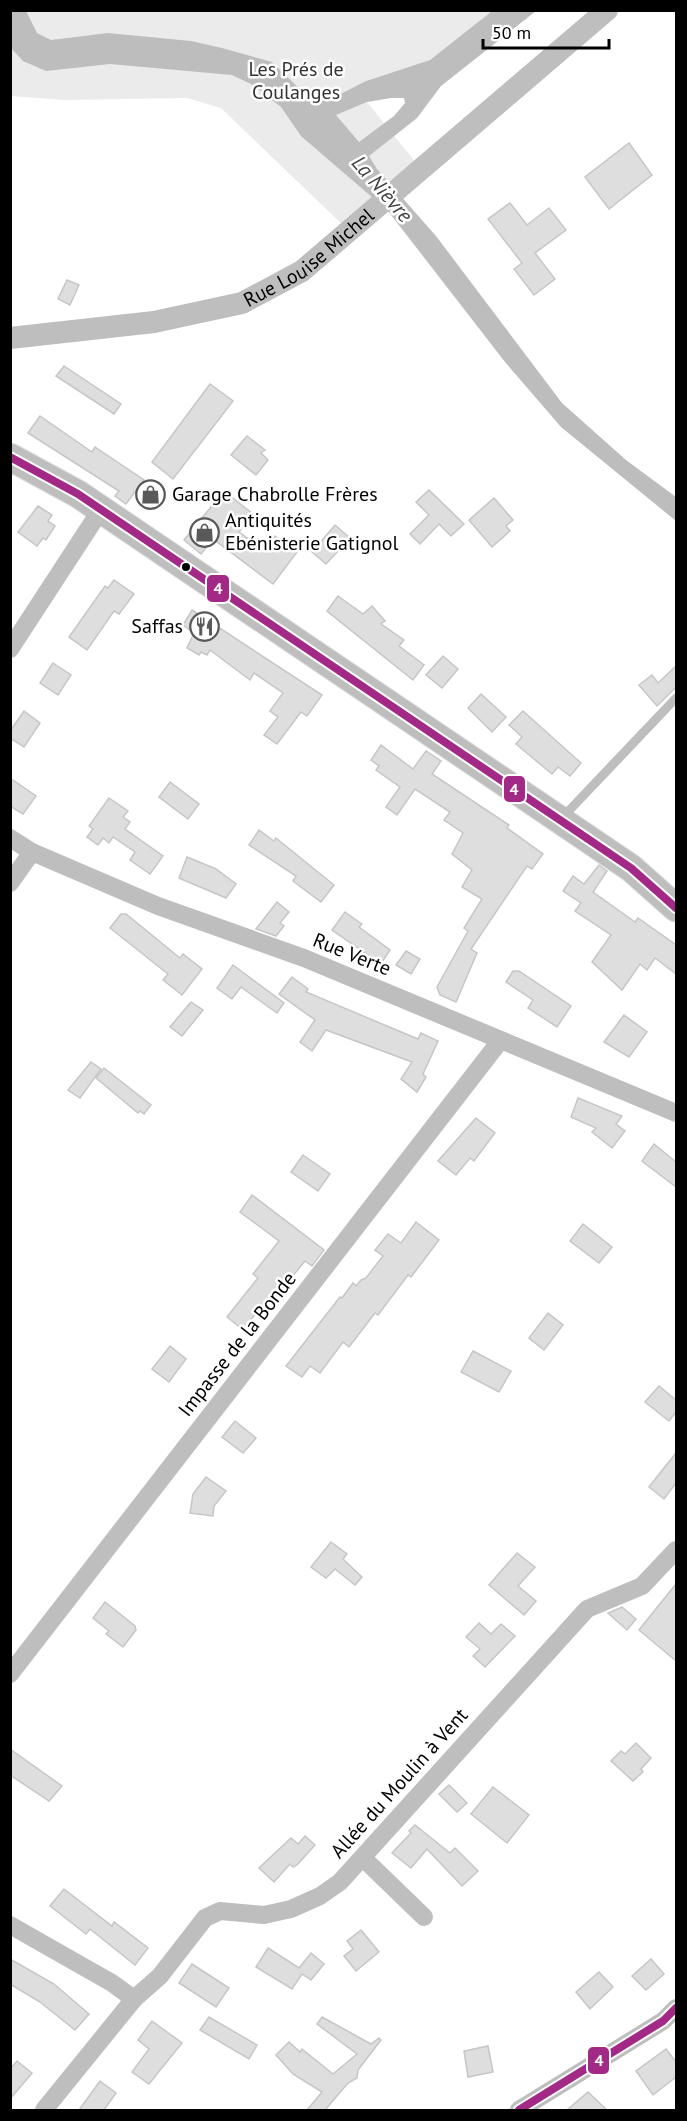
<svg xmlns="http://www.w3.org/2000/svg" width="687" height="2121" font-family="'PT Sans',sans-serif">
	<rect width="100%" height="100%" fill="#fff"/>
	<path fill="#ebebeb" d="M10,11H492L430,60L366,81L367,102L417,164L346,228L221,108L187,98L65,100L11,96Z"/>
	<path fill="#bdbdbd" fill-rule="evenodd" d="M10,11H26L37,33L51,40L108,33L191,41L222,48L272,62L311,100L327,101L366,81L430,60L492,11H536L441,86L417,118L369,156L377,169L436,236L562,403L626,460L676,497V521L561,427L505,362L388,211L301,136L281,107L253,85L232,75L110,64L46,71L23,61L11,48ZM391,98H404L405,103L394,116L359,142L336,115L367,102Z"/>
	<g fill="#dedede" stroke="#c6c6c6" stroke-width="1.5">
		<path d="M629,143L652,175L609,209L585,177Z"/>
		<path d="M510,203L527,225L549,208L566,230L535,253L555,279L534,295L514,269L522,263L488,219Z"/>
		<path d="M67,280L79,285L70,305L58,299Z"/>
		<path d="M64,366L121,404L114,414L56,376Z"/>
		<path d="M210,384L233,401L173,479L152,462Z"/>
		<path d="M40,416L92,452L95,447L144,480L126,504L115,496L119,491L28,433Z"/>
		<path d="M247,436L265,450L261,453L268,460L256,475L231,455Z"/>
		<path d="M429,490L464,524L451,536L439,524L420,544L410,534L429,515L416,502Z"/>
		<path d="M224,491L253,514L239,532L264,550L275,536L297,552L273,584L213,539L201,554L184,540Z"/>
		<path d="M494,498L513,520L506,526L510,531L492,547L469,520Z"/>
		<path d="M38,506L52,515L48,521L55,526L46,540L43,538L37,546L18,532Z"/>
		<path d="M335,525L350,538L326,564L312,552Z"/>
		<path d="M114,580L134,594L119,614L114,611L87,650L69,637L105,586L108,588Z"/>
		<path d="M338,596L363,614L372,606L385,621L381,624L404,640L399,646L424,665L413,680L327,611Z"/>
		<path d="M192,610L322,695L307,716L301,712L277,744L264,735L278,717L270,711L283,693L254,673L250,680L210,650L207,655L201,652L199,655L187,648L194,633L183,625Z"/>
		<path d="M443,656L458,669L442,688L426,675Z"/>
		<path d="M53,663L71,675L58,695L40,683Z"/>
		<path d="M676,666V687L657,706L639,685L652,675L658,683Z"/>
		<path d="M481,694L506,717L492,732L468,708Z"/>
		<path d="M24,711L40,723L24,747L10,738V731Z"/>
		<path d="M523,711L581,763L570,776L558,767L552,774L516,744L522,737L509,725Z"/>
		<path d="M381,745L413,769L426,751L441,761L432,774L509,825L507,828L543,854L532,869L527,866L471,949L477,953L456,1002L440,995L437,987L468,931L464,928L482,899L462,887L472,870L452,854L463,833L444,820L450,812L415,789L397,815L386,807L400,787L376,770L379,766L371,760Z"/>
		<path d="M10,778L36,796L23,814L10,806Z"/>
		<path d="M170,782L199,804L188,819L159,797Z"/>
		<path d="M109,798L128,811L123,817L130,822L125,829L163,856L150,874L130,860L135,852L113,837L109,843L103,838L98,845L87,837L93,829L89,826Z"/>
		<path d="M259,830L274,841L276,838L334,885L321,902L293,881L296,876L249,845Z"/>
		<path d="M187,857L216,869L236,884L226,898L179,878Z"/>
		<path d="M599,865L607,871L593,892L635,922L638,918L676,945V974L655,958L647,970L640,964L622,990L592,962L611,935L575,911L581,903L563,891L573,876L584,884Z"/>
		<path d="M277,902L289,912L280,923L284,926L276,936L256,929Z"/>
		<path d="M345,912L362,924L359,927L390,950L381,964L332,930Z"/>
		<path d="M121,914H126L180,958L183,954L202,969L182,995L163,980L168,974L110,928Z"/>
		<path d="M406,951L420,959L411,974L396,965Z"/>
		<path d="M233,965L284,1003L277,1013L241,987L232,999L217,988Z"/>
		<path d="M513,971H519L571,1006L557,1027L528,1008L533,1000L506,982Z"/>
		<path d="M292,977L308,989L306,992L418,1039L421,1033L438,1041L423,1074L426,1077L417,1092L401,1079L412,1062L326,1030L312,1051L300,1042L315,1020L279,994Z"/>
		<path d="M191,1002L203,1010L182,1036L170,1027Z"/>
		<path d="M624,1015L647,1032L629,1057L604,1042Z"/>
		<path d="M91,1062L101,1069L80,1098L68,1090Z"/>
		<path d="M104,1068L151,1105L144,1114L140,1111L138,1113L96,1078Z"/>
		<path d="M578,1098L622,1116L616,1124L625,1131L612,1148L592,1132L596,1128L571,1117Z"/>
		<path d="M476,1118L495,1133L474,1161L470,1158L456,1175L438,1161Z"/>
		<path d="M654,1144L676,1162V1187L642,1161Z"/>
		<path d="M303,1155L330,1174L318,1191L291,1172Z"/>
		<path d="M252,1195L324,1250L312,1266L305,1261L278,1294L274,1290L243,1330L227,1317L258,1278L253,1274L279,1241L240,1212Z"/>
		<path d="M416,1222L439,1240L411,1277L408,1275L378,1315L375,1313L349,1347L343,1342L320,1373L310,1366L302,1377L286,1366L340,1297L342,1298L353,1283L356,1286L361,1280L366,1278L383,1256L375,1250L388,1234L401,1243Z"/>
		<path d="M583,1224L612,1247L599,1263L570,1241Z"/>
		<path d="M548,1313L563,1325L544,1350L529,1338Z"/>
		<path d="M170,1346L186,1359L169,1382L152,1369Z"/>
		<path d="M473,1351L511,1371L499,1392L461,1372Z"/>
		<path d="M659,1386L676,1400V1412L669,1421L645,1402Z"/>
		<path d="M235,1421L256,1438L243,1453L222,1437Z"/>
		<path d="M676,1453V1483L664,1499L649,1487Z"/>
		<path d="M206,1477L226,1491L214,1506L213,1516L190,1513L193,1494Z"/>
		<path d="M331,1542L347,1554L343,1559L362,1577L355,1585L335,1569L326,1578L311,1567Z"/>
		<path d="M517,1553L535,1567L518,1586L536,1601L524,1615L489,1585Z"/>
		<path d="M676,1584V1661L639,1630Z"/>
		<path d="M105,1602L135,1626L136,1630L123,1647L106,1634L109,1631L93,1618Z"/>
		<path d="M622,1607L636,1619L627,1630L608,1613Z"/>
		<path d="M479,1623L491,1634L501,1624L515,1636L485,1667L473,1656L480,1649L466,1637Z"/>
		<path d="M636,1743L651,1758L641,1769L643,1772L633,1781L611,1761L621,1751L625,1754Z"/>
		<path d="M10,1749L62,1786L49,1801L10,1775Z"/>
		<path d="M449,1785L467,1803L457,1812L439,1794Z"/>
		<path d="M493,1787L529,1815L507,1843L471,1814Z"/>
		<path d="M415,1825L450,1853L455,1848L478,1871L462,1886L427,1849L411,1868L392,1853L411,1833L409,1831Z"/>
		<path d="M305,1836L315,1845L297,1865L293,1867L290,1864L274,1882L259,1868L291,1838L298,1844Z"/>
		<path d="M64,1889L112,1926L114,1922L148,1948L135,1965L90,1929L86,1934L50,1906Z"/>
		<path d="M361,1930L379,1952L356,1971L344,1956L353,1949L347,1941Z"/>
		<path d="M268,1948L299,1968L311,1953L324,1964L311,1980L302,1974L292,1989L256,1967Z"/>
		<path d="M10,1959L54,1984L89,2014L75,2030L40,2002L10,1984Z"/>
		<path d="M651,1959L664,1974L646,1990L632,1976Z"/>
		<path d="M192,1964L229,1988L216,2007L179,1983Z"/>
		<path d="M599,1972L613,1987L590,2009L576,1992Z"/>
		<path d="M209,2017L257,2045L249,2059L200,2030Z"/>
		<path d="M322,2017L371,2044L379,2038L381,2040L358,2070L357,2078L348,2083L325,2110H307L322,2092L293,2074L276,2055L289,2042L300,2052L302,2049L333,2074L357,2054L317,2024Z"/>
		<path d="M152,2021L182,2043L149,2084L132,2072L149,2049L138,2040Z"/>
		<path d="M488,2046L493,2072L468,2077L464,2051Z"/>
		<path d="M666,2049L676,2062V2077L653,2095L636,2071Z"/>
		<path d="M17,2061L32,2073L10,2099V2069Z"/>
		<path d="M100,2081L116,2093L104,2110H79Z"/>
		<path d="M588,2092L607,2110H567Z"/>
	</g>
	<g fill="none" stroke-linecap="round" stroke-linejoin="round">
		<defs>
			<path id="primary" d="M10,457L78,494L631,868L676,908"/>
		</defs>
		<use href="#primary" stroke="#dbdbdb" stroke-width="29"/>
		<path stroke="#bebebe" stroke-width="9" d="M562,818L676,698"/>
		<g stroke="#bebebe" stroke-width="18">
			<path d="M10,649L100,511"/>
			<path d="M10,838L32,852L158,906L304,958L676,1113"/>
			<path d="M10,883L32,852"/>
			<path d="M10,1674L500,1041"/>
			<path d="M363,1858L424,1917"/>
			<path d="M10,1925L112,1983L134,1999L44,2110"/>
			<path d="M134,1999L160,1976L205,1918L220,1911L264,1915L291,1909L320,1896L340,1882L587,1609L642,1586L676,1550"/>
			<path d="M519,2110L663,2021L676,2008"/>
		</g>
		<path stroke="#bebebe" stroke-width="22" id="s1" d="M10,338L154,322L242,303L302,271L607,10"/>
		<use href="#primary" stroke="#bebebe" stroke-width="27"/>
		<defs>
			<g id="bus-1">
				<path d="M10,457L78,494L631,868L676,908"/>
				<path d="M519,2110L663,2021L676,2008"/>
			</g>
		</defs>
		<use href="#bus-1" stroke="#fff" stroke-width="12"/>
		<use href="#bus-1" stroke="#a22986" stroke-width="8"/>
	</g>
	<defs>
		<symbol id="shop-ring" viewBox="-11 -11 22 22"><circle r="9.5" fill="#fff" stroke="#595959" stroke-width="1.5"/><path d="M-5-2.5h2.3a2.7 3.5 0 0 1 5.4 0H5L5.5 6h-11ZM-1.5-2.5h3a1.5 2.3 0 0 0-3 0Z" fill="#595959"/></symbol>
		<symbol id="restaurant-ring" viewBox="-11 -11 22 22"><circle r="9.5" fill="#fff" stroke="#595959" stroke-width="1.5"/><path d="M-5-6h1v4h1v-4h1v4h1v-4h1v5L-1.5 .5V6h-2V.5L-5-1ZM5-6V6H3V1.5H1.5Q1.5-4 5-6Z" fill="#595959"/></symbol>
	</defs>
	<g fill-rule="evenodd">
		<use href="#shop-ring" x="134" y="478" width="33" height="33"/>
		<use href="#shop-ring" x="188" y="516" width="33" height="33"/>
		<use href="#restaurant-ring" x="188" y="610" width="33" height="33"/>
	</g>
	<circle fill="#000" stroke="#fff" stroke-width="2" cx="186" cy="567" r="5"/>
	<g text-anchor="middle" stroke-width="5" stroke-linejoin="round" paint-order="stroke">
		<g font-size="20" fill="#313131" stroke="#fff">
			<text x="296" y="76">Les Prés de<tspan x="296" dy="23">Coulanges</tspan></text>
		</g>
		<g font-size="20" fill="#000" stroke="#fff">
			<text dy="7" stroke="none"><textPath href="#s1" startOffset="316">Rue Louise Michel</textPath></text>
			<text transform="translate(352 954) rotate(22)" y="7">Rue Verte</text>
			<text transform="translate(237 1344) rotate(-52)" y="7">Impasse de la Bonde</text>
			<text transform="translate(399 1783) rotate(-48)" y="7">Allée du Moulin à Vent</text>
		</g>
		<g font-size="20" fill="#000" stroke="#fff" text-anchor="start">
			<text x="172" y="501">Garage Chabrolle Frères</text>
			<text x="225" y="527">Antiquités<tspan x="225" dy="23">Ebénisterie Gatignol</tspan></text>
			<text x="183" y="633" text-anchor="end">Saffas</text>
		</g>
		<g font-size="21" font-style="italic" fill="#424242" stroke="#fff">
			<text transform="translate(382 189) rotate(49)" y="7">La Nièvre</text>
		</g>
	</g>
	<g stroke="#fff" stroke-width="2">
		<rect x="206" y="574" width="24" height="29" rx="6" fill="#a22986"/>
		<rect x="503" y="775" width="23" height="28" rx="6" fill="#a22986"/>
		<rect x="587" y="2046" width="23" height="29" rx="6" fill="#a22986"/>
	</g>
	<g font-size="16" text-anchor="middle" font-weight="bold" fill="#fff">
		<text x="218" y="594">4</text>
		<text x="514" y="795">4</text>
		<text x="599" y="2066">4</text>
	</g>
	<rect width="687" height="2121" fill="none" stroke="#000000" stroke-width="24"/>
	<path d="M483 39v9h126v-9" fill="none" stroke="#000000" stroke-width="3"/>
	<text x="492" y="39" font-size="18" fill="#000000" stroke="#ffffff" stroke-width="4.5" paint-order="stroke">50 m</text>
</svg>
